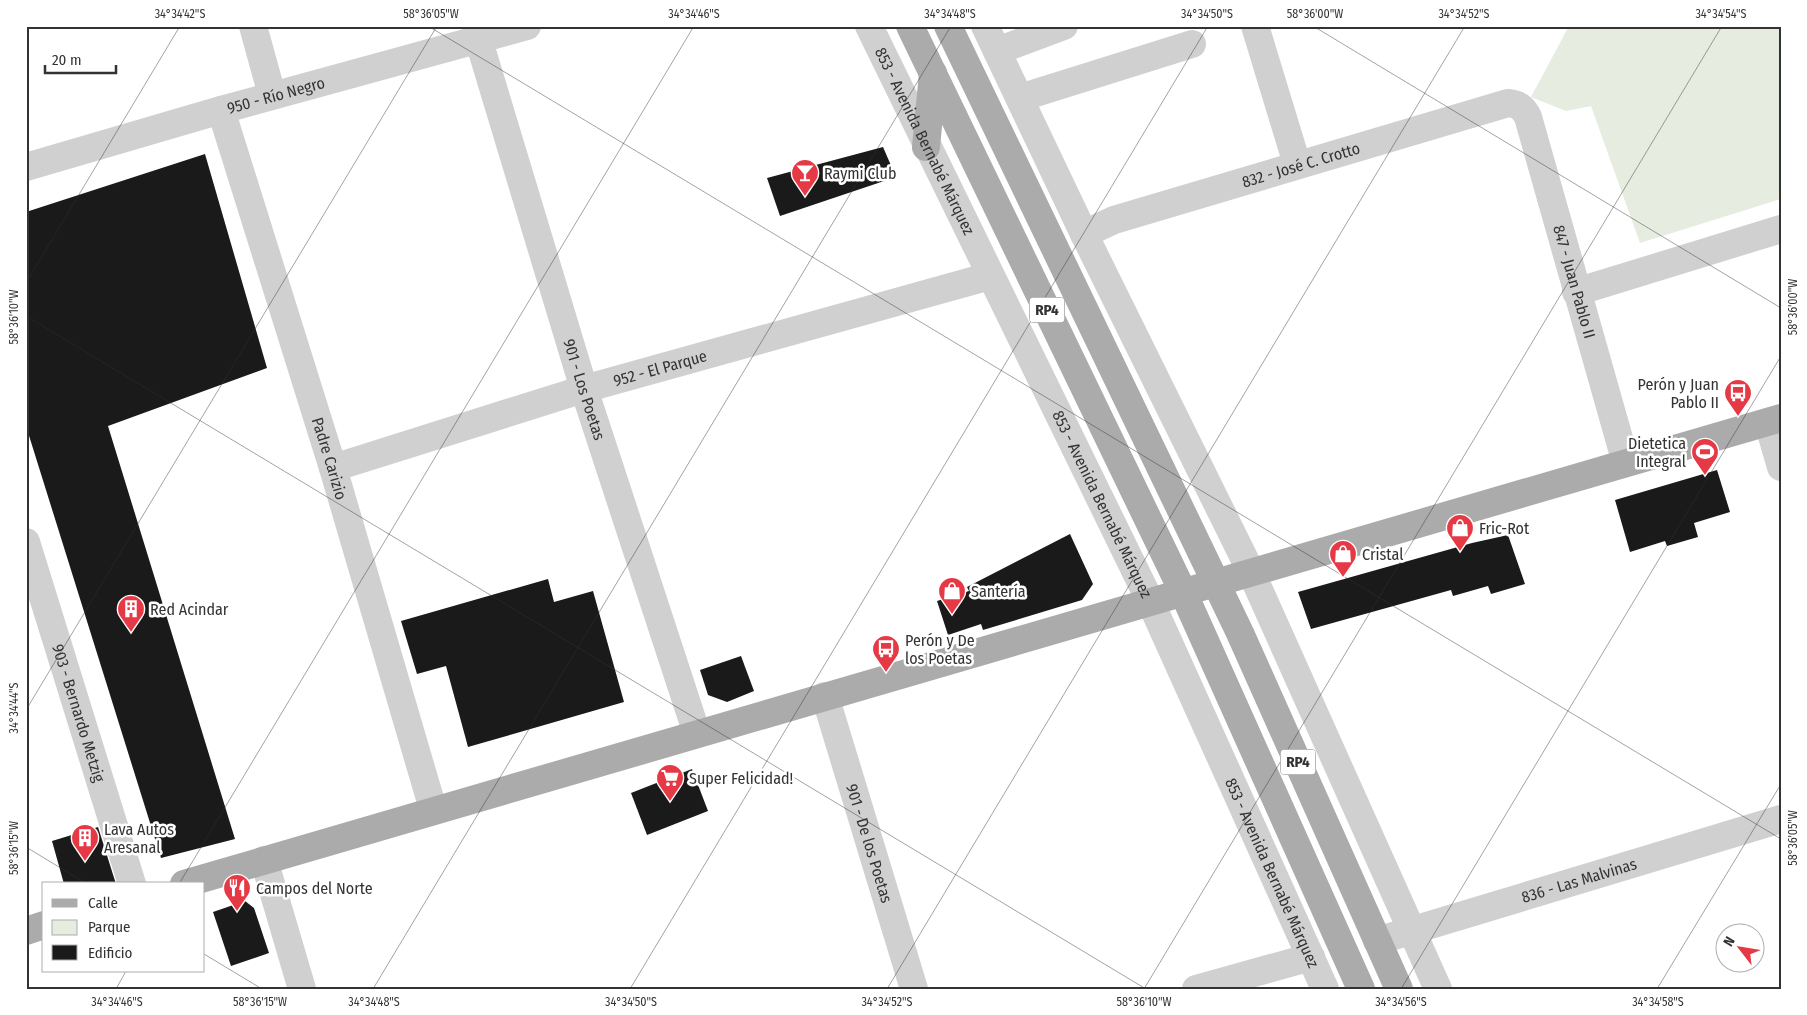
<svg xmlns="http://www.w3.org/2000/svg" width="1807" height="1015" font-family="'Fira Sans Condensed',sans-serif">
	<rect width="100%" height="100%" fill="#fff"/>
	<path fill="#e6ecdf" d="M1569,26H1781V199L1640,243L1591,106L1566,111L1531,97Z"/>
	<g fill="#1a1a1a">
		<path d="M883,147L896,177L780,216L767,178Z"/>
		<path d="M205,154L267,368L108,426L235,839L161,858L26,426V212Z"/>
		<path d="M1717,470L1730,512L1694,523L1698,537L1667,546L1665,541L1630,552L1615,500Z"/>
		<path d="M1070,534L1093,584L1082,600L983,630L981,624L948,635L937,601L969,591L967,587Z"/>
		<path d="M1508,535L1525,584L1491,594L1488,586L1453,596L1451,590L1311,629L1298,592L1472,543Z"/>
		<path d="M548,579L554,602L593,591L624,702L468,747L446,666L417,674L401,621Z"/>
		<path d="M741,656L754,691L727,702L708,695L700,670Z"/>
		<path d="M692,769L708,811L647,835L631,793Z"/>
		<path d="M98,827L116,884H64L52,841Z"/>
		<path d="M245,901L254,908L269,953L231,966L213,912Z"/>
	</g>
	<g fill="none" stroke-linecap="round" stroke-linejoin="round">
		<g stroke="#d0d0d0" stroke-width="28">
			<path d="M253,26L272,95"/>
			<path id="s1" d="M869,26L1151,603L1325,989"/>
			<path d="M985,26L1084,234L1252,574L1438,989"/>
			<path d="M1255,26L1297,164"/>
			<path id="s2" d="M479,41L584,389L697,734"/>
			<path d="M997,51L1064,26"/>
			<path d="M1020,98L1192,44"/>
			<path id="s3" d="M221,110L333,468L433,809"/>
			<path id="s4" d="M26,167L221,110L527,26"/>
			<path id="s5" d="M1084,234L1114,220L1508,103C1518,104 1523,107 1528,117L1626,463"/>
			<path d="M1576,292L1781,229"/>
			<path d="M1768,422L1781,467"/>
			<path id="s6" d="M333,468L584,389L990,276"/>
			<path id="s7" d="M26,542L132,884"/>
			<path id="s8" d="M825,696L914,989"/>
			<path d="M264,860L302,989"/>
			<path id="s9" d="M1377,941L1781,819"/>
			<path d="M1196,989L1311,957"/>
		</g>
		<g stroke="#ababab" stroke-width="28">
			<path d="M910,26L1184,594L1361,989"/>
			<path d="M948,26L1240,633L1399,989"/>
			<path d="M926,147L933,73"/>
			<path d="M184,884C715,725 1250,577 1781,418"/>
			<path d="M26,931L44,925"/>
		</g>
	</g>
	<path fill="none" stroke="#333" stroke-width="1" stroke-opacity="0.45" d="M428,26L1781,839M1313,26L1781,308M26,283L180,26M26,316L1146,989M26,710L437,26M26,847L87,884M179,884L694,26M204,954L262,989M116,989L126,971M373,989L951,26M630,989L1208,26M887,989L1465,26M1144,989L1722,26M1401,989L1781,356M1657,989L1781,784"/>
	<defs>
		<symbol id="bar-pin" viewBox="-11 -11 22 30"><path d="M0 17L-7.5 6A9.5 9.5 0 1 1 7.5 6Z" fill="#e63946" stroke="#fff"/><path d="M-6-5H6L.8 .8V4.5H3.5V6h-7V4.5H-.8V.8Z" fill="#fff"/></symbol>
		<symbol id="bus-pin" viewBox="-11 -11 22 30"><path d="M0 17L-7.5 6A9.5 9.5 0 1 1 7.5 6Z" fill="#e63946" stroke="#fff"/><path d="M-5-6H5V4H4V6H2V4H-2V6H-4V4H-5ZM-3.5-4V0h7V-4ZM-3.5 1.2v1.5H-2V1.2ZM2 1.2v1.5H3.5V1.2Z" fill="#fff"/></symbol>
		<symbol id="stadium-pin" viewBox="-11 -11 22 30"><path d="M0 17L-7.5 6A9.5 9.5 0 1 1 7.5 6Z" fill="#e63946" stroke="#fff"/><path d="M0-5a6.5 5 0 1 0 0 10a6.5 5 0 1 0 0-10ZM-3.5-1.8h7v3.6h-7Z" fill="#fff"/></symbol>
		<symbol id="shop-pin" viewBox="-11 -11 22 30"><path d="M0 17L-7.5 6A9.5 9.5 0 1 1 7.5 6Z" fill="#e63946" stroke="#fff"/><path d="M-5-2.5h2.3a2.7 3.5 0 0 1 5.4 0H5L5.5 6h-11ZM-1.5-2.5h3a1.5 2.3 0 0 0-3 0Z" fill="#fff"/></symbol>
		<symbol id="building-pin" viewBox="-11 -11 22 30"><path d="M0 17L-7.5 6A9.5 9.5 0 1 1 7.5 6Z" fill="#e63946" stroke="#fff"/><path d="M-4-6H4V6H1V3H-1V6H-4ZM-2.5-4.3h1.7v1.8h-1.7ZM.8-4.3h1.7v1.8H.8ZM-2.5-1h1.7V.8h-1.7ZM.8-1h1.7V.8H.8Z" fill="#fff"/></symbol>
		<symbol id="supermarket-pin" viewBox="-11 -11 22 30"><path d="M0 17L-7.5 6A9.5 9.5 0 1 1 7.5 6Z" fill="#e63946" stroke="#fff"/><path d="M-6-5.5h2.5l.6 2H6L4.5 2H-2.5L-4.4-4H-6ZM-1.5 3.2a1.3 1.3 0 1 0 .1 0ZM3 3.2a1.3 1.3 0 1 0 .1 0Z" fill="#fff"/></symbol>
		<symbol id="restaurant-pin" viewBox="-11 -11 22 30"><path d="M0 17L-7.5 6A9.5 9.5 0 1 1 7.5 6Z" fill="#e63946" stroke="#fff"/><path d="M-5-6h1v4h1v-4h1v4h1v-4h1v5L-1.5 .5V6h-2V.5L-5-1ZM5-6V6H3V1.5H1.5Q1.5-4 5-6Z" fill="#fff"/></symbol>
	</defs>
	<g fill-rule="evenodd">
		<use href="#bar-pin" x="789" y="157" width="32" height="43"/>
		<use href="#bus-pin" x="1722" y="377" width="32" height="43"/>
		<use href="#stadium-pin" x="1689" y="436" width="32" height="43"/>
		<use href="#shop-pin" x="1444" y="512" width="32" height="43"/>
		<use href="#shop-pin" x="1327" y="538" width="32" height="43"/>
		<use href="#shop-pin" x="936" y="575" width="32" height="43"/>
		<use href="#building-pin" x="115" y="593" width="32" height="43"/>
		<use href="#bus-pin" x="870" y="633" width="32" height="43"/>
		<use href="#supermarket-pin" x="654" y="762" width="32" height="43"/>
		<use href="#building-pin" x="69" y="822" width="32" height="43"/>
		<use href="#restaurant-pin" x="221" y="872" width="32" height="43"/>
	</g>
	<g text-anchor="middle" stroke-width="5" stroke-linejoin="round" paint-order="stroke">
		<g fill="#fff" stroke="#707070" stroke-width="1">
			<rect x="1029.5" y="297.5" width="35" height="25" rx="4"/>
			<rect x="1280.5" y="749.5" width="35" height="25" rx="4"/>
		</g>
		<g font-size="15" font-weight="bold" fill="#333">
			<text x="1047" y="315">RP4</text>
			<text x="1298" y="767">RP4</text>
		</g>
		<g font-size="16" fill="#333" stroke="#fff">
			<text dy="6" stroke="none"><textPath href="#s4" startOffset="260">950 - Río Negro</textPath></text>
			<text dy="6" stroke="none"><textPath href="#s1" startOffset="128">853 - Avenida Bernabé Márquez</textPath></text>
			<text dy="6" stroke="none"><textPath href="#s5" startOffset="228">832 - José C. Crotto</textPath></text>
			<text dy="6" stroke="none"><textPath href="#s5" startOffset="641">847 - Juan Pablo II</textPath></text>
			<text dy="6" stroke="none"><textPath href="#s6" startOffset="342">952 - El Parque</textPath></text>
			<text dy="6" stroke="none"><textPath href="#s2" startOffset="364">901 - Los Poetas</textPath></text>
			<text dy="6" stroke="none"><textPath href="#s3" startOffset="365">Padre Carizio</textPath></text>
			<text dy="6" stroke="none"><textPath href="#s1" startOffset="532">853 - Avenida Bernabé Márquez</textPath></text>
			<text dy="6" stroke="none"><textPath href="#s7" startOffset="179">903 - Bernardo Metzig</textPath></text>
			<text dy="6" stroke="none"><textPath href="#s8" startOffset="154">901 - De los Poetas</textPath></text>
			<text dy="6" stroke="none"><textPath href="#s1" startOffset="938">853 - Avenida Bernabé Márquez</textPath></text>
			<text dy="6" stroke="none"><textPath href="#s9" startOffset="211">836 - Las Malvinas</textPath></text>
		</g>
		<g font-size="16" fill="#333" stroke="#fff" text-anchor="start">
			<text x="824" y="179">Raymi Club</text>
			<text x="1719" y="390" text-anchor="end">Perón y Juan<tspan x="1719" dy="18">Pablo II</tspan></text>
			<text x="1686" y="449" text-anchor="end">Dietetica<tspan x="1686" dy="18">Integral</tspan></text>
			<text x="1479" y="534">Fric-Rot</text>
			<text x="1362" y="560">Cristal</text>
			<text x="971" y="597">Santería</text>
			<text x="150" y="615">Red Acindar</text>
			<text x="905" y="646">Perón y De<tspan x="905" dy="18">los Poetas</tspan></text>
			<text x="689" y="784">Super Felicidad!</text>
			<text x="104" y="835">Lava Autos<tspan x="104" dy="18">Aresanal</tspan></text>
			<text x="256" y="894">Campos del Norte</text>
		</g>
	</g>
	<rect width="1807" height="1015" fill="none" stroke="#ffffff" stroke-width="55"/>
	<rect x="42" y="882" width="162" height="90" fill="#ffffff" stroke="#adadad"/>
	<rect x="52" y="899" width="25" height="8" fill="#ababab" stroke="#adadad"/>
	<text x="88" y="908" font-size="15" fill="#333333">Calle</text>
	<rect x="52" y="920" width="25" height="15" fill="#e6ecdf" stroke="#adadad"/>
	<text x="88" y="932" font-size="15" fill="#333333">Parque</text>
	<rect x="52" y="945" width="25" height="15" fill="#1a1a1a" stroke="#adadad"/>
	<text x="88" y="958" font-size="15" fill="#333333">Edificio</text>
	<g transform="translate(1740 948) rotate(301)"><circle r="24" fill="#ffffff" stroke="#adadad"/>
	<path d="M0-4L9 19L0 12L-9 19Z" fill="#e63946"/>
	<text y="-8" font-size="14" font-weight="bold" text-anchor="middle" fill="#333333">N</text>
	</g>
	<path d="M45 65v8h71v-8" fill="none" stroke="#333333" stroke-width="2.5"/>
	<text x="52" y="65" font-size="15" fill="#333333" stroke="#ffffff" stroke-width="4" paint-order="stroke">20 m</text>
	<rect x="28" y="28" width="1752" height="960" fill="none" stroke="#333" stroke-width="2"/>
	<g font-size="12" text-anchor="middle" fill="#333">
		<text x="180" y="18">34°34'42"S</text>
		<text x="431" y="18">58°36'05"W</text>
		<text x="694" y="18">34°34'46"S</text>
		<text x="950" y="18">34°34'48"S</text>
		<text x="1207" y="18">34°34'50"S</text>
		<text x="1315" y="18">58°36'00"W</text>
		<text x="1464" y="18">34°34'52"S</text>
		<text x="1721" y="18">34°34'54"S</text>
		<text transform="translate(1793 307) rotate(-90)" y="4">58°36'00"W</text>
		<text transform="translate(14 317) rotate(-90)" y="4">58°36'10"W</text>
		<text transform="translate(14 708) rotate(-90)" y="4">34°34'44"S</text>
		<text transform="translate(1793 838) rotate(-90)" y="4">58°36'05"W</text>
		<text transform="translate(14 848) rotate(-90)" y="4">58°36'15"W</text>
		<text x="117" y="1006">34°34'46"S</text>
		<text x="260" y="1006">58°36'15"W</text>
		<text x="374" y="1006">34°34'48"S</text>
		<text x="631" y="1006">34°34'50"S</text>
		<text x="887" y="1006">34°34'52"S</text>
		<text x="1144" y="1006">58°36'10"W</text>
		<text x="1401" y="1006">34°34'56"S</text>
		<text x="1658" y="1006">34°34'58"S</text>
	</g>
</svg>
